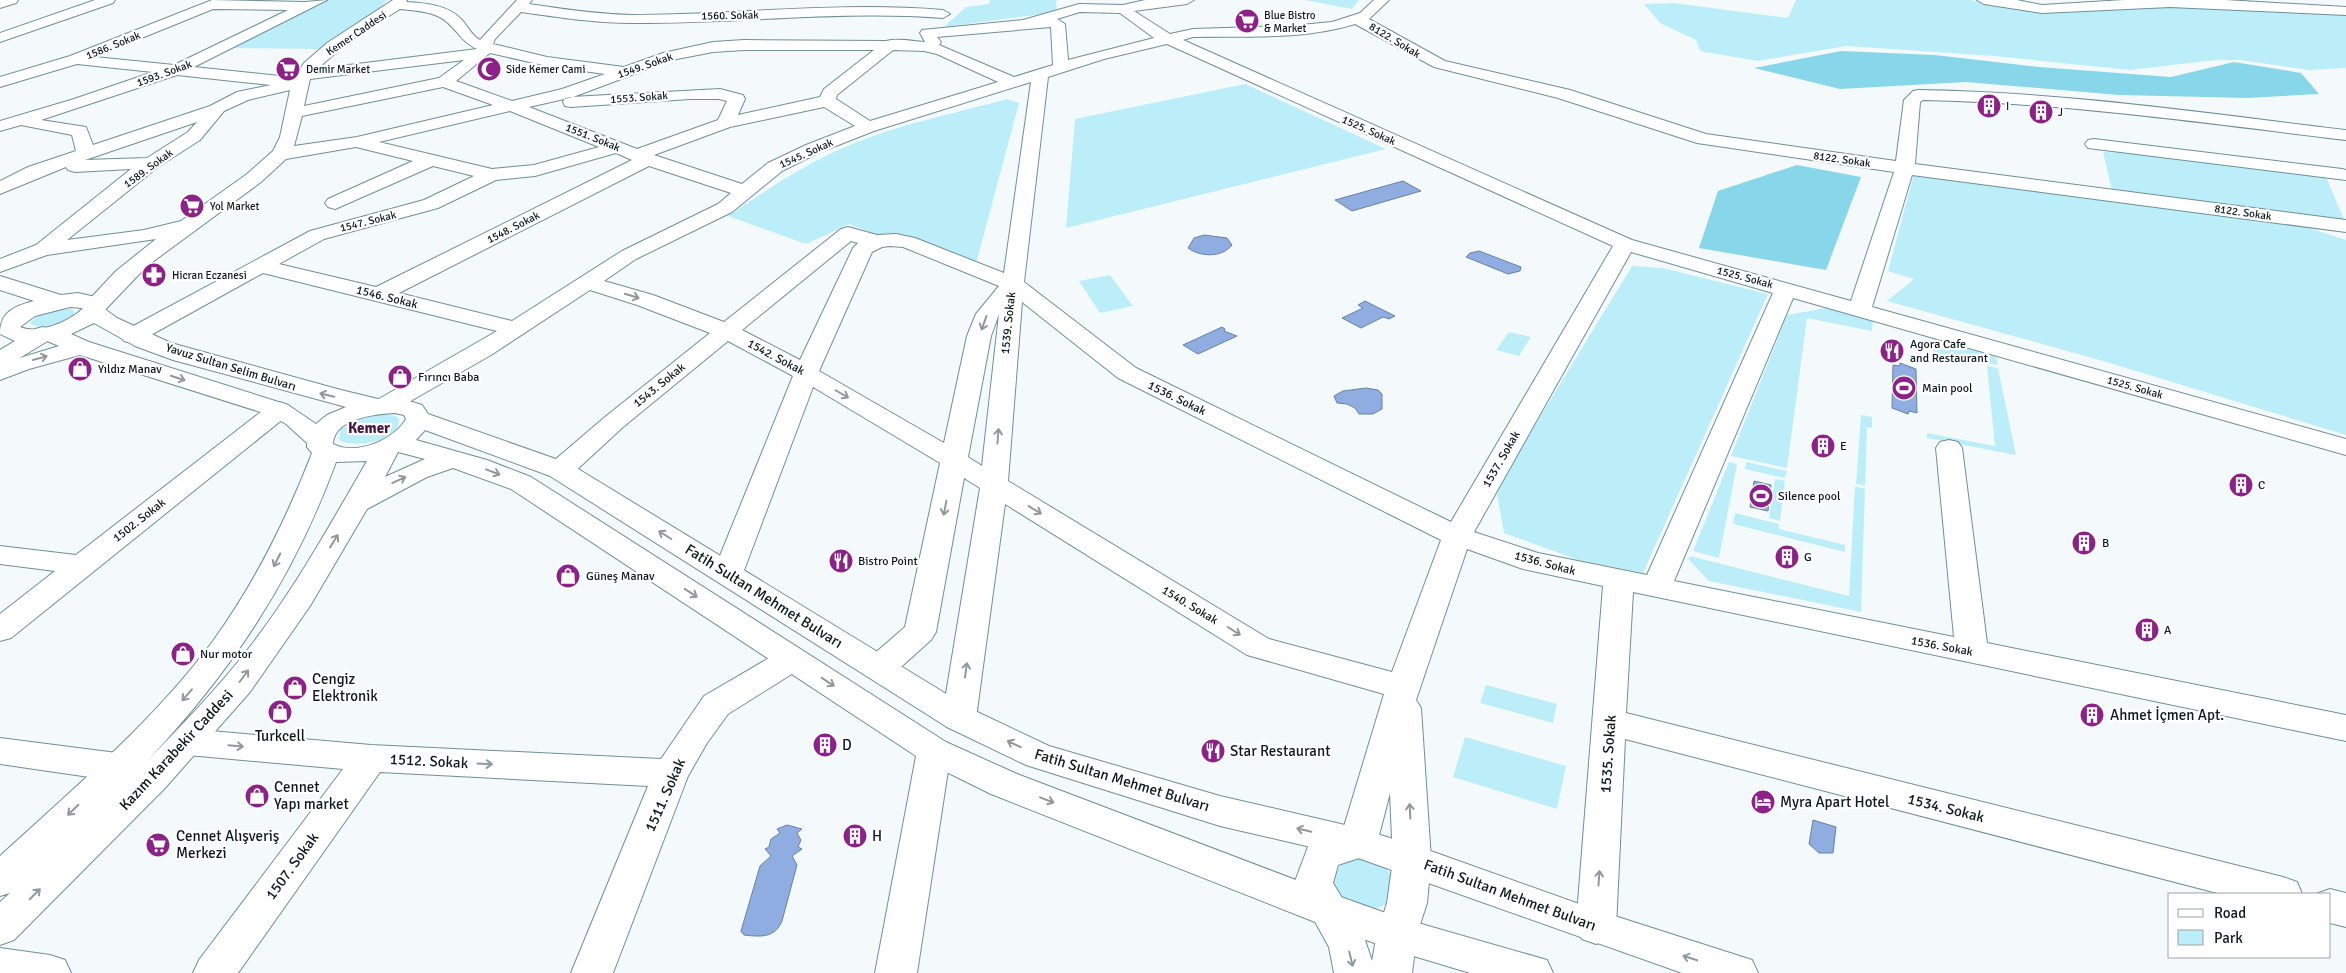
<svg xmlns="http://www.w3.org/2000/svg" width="2346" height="973" font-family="Signika,sans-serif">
	<rect width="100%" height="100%" fill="#f4fafc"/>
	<g fill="#bceefa">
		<path d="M326,0H387L374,15L318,49L234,48Z"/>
		<path d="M990,0H1059L1056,1L1057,12L944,27L966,7L989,4Z"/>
		<path d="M1305,0H1359L1352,9Z"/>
		<path d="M1796,0H1970L2043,12L2213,5L2346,14V68L2309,70L2240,60H2216L2130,70L1994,56L1846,46L1758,61L1700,51L1696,40L1660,23L1644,4L1674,3L1788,18Z"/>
		<path d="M1245,84L1386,149L1066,228L1075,119Z"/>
		<path d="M1007,99L1019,103L976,264L940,260L849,224L806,244L728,216C765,191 802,166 843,148C894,125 953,114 1007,99Z"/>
		<path d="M2103,152L2133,153L2326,177L2346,224L2112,191Z"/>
		<path d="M1914,174L2306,227L2346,240V435L2103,361L1887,301L1914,279L1888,271Z"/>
		<path d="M1632,266L1663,268L1768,294L1643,573L1578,560L1504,533L1496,489Z"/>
		<path d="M1110,275L1133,306L1100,313L1079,281Z"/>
		<path d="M1831,307L1873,320L1872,331L1807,318L1787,468L1731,456L1787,315Z"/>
		<path d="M59,309H71L75,312C68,324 41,332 30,323L39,314Z"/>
		<path d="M1509,332L1531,337L1519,356L1496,350Z"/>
		<path d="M1933,338L1996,357L1998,365L1933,353Z"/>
		<path d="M1987,366L1998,368L2016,455L1927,438V433L1995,446Z"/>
		<path d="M381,413L395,416L399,419C402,441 353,449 339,440L340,430C352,419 365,416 381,413Z"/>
		<path d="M1861,415L1872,417V428L1867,427L1865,486L1856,484Z"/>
		<path d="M1729,462L1737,464L1719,558L1693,551Z"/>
		<path d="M1746,462L1787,471L1785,478L1745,469Z"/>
		<path d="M1775,479L1785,481L1780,521L1769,518Z"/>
		<path d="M1855,486L1865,489L1861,612L1709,581L1688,559L1690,556L1849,596Z"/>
		<path d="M1735,513L1779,524V529L1845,545V552L1733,524Z"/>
		<path d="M1486,685L1557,704L1553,723L1480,703Z"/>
		<path d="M1465,737L1566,766L1557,809L1453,777Z"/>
		<path d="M1360,857L1385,867L1393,877L1390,901C1375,914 1362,908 1345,904L1332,885C1338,864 1339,864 1360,857Z"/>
	</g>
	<g fill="#87d6e9">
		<path d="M1841,51L1935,55L2039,67L2171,77L2234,62L2301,73L2319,94L2248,98L2119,95L1966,82L1840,89L1754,68Z"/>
		<path d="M1797,165L1861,177L1826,270L1699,248L1718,191Z"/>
	</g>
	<g fill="#8fade0" stroke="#6881a6">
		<path d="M1403,181L1421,191L1352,211L1335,200Z"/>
		<path d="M1204,235L1227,238L1232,245C1222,258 1200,257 1188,248L1194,238Z"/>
		<path d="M1479,251L1521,267L1520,271L1508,274L1466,257L1470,253Z"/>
		<path d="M1365,301L1395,316L1389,319L1383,317L1361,328L1342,318L1363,308L1358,305Z"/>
		<path d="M1222,327L1225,329L1224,331L1237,336L1198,354L1183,345Z"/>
		<path d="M1900,363L1916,369L1917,413L1909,411L1908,414L1892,408L1893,365L1900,366Z"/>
		<path d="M1366,388L1378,390L1382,394V409L1373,414H1359L1355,408L1347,404L1337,403L1334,396L1343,391Z"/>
		<path d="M1754,481L1771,485L1768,511L1750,507Z"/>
		<path d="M1813,820L1836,827L1833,853H1819L1809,844Z"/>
		<path d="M787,825L802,829L797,833L801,840L798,847L802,849L792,856L797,865L782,921C775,938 761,937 744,935L741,931L760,866L771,856L765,849L769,847L771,839L780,833L777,829Z"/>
	</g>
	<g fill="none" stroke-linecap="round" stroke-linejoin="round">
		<defs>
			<g id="minor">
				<path d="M0,0H18L16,3L0,8Z"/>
				<path d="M95,0H115L113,3L0,42V33Z"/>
				<path d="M212,0L305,2L327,0L194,67L280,76L288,81L293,80L304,63L327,43L393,0H407L406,2C425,3 448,5 461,19C468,26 471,35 480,40L517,0H532L529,4C563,9 596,14 631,15C735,15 839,1 943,10L950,14L943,18C839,10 735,24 631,23C594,23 558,17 521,12L495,39L493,44L547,57L624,67L663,53L713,42L744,40L886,41C897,38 913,41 925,42L920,33L922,30L1023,20L1079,4L1123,5L1145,0H1194L1187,4L1134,11L1170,34L1193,29L1290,26L1332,22L1360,13L1374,0H1389L1369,19L1445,61L1570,90L1706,134L1896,161L1904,100L1913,91L1919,90C2062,92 2204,113 2346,130V140C2205,123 2065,103 1923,100L1920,102L1915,164L2346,220V232L1912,175L1872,307L2346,439V455L1793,298L1674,581L1954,637L1936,448L1940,442L1949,440L1958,442L1962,448L1987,643L2346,715V741L1633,592L1626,713L2283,877L2297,882L2302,894H2221L1625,739L1616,927L1610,939L1596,944L1582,939L1576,927L1603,586L1523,569L1467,549L1416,700L1421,708L1431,860L1427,903L1417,934L1412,973H1334L1329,947L1294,884L1309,844L1342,833L1384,694L1247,655L1005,504L976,718L971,727L959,731L947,727L942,718L980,488L964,478L936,632L931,640L891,676L879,680L867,676L863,668L867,660L905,627L940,463L813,387L743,573L739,580L728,583L717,580L713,573L793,376L728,341L623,427L570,476L560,478L550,476L546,470L550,464L605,417L710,333L637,305L590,290L491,355L395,410L386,413L377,410L373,405L377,400L497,331L263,273L140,341L132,343L124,341L120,336L124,331L310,231L424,200L474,176L433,166L335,209L328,207L325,203L328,199L413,161L356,147L286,159L261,182L147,266L103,312L95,314L87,312L84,307L87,302L116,271L156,239L47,255L0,272V259L36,245L131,169L75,172L68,170L66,167L0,194V181L28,167L76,151L72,135L21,125L0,131V121L74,99L153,72L77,64L0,87V77L70,56ZM213,9L288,10L174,65L95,57ZM400,9C418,11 438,11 451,26C462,37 463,42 477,49L317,69L351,40ZM1080,12L1120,13L1154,38L1068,60L1065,24L1057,19ZM1355,24L1434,67L1558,98L1697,143L1894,172L1851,301L1632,240L1183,40L1193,37C1246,36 1304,40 1355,24ZM1051,27L1053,65L1014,77L939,45L941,42L937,37ZM1167,44L1613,246L1451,522L1136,368L1024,282L1048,77L1104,59ZM744,50H874L824,89L820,97L738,115L745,99L743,95L720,89L571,97L565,98L563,102L565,106L571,107L690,99H719L727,101L718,120L637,149L529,107L573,97L672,60L713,52ZM893,50L924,51L937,54L998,82L870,121L836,99L837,95ZM490,53L547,66L605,74L562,89L512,101L456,81ZM464,60L439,78L304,106L310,79ZM177,75L271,85L237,92L210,106L93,145L86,127L41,120ZM1031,82L1004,273L915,238L896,234L877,235L848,227L841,229L724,322L653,295L604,281L636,259L732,212L782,171L818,153L874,131ZM443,87L493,105L357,137L294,146L302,116ZM290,90L280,137L273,151L247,174L181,221L144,230L67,240L158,167L200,140L224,111L248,100ZM824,107L855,126L806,145L768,163L742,184L654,155L730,127ZM510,111L599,147L534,165L492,169L379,142ZM197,122L188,132L147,158L85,160ZM616,153L632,160L376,287L279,264L324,239L438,208L496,180L535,176ZM649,166L731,193L718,204L622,251L512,321L399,293ZM851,241L858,243L853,248L800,360L742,330ZM890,246L903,247L999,286L976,314L967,336L944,443L819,371L872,252L882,247ZM1631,252L1773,293L1647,575L1538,553L1474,532ZM1022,302L1118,378L1441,540L1392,672L1269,639L1008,481ZM999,314L982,466L968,457L991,336ZM1390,793L1393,860L1387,903L1377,934L1372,961L1362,931L1333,883L1338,865L1371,854L1377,843Z"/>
				<path d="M1977,0H2017L2042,5L2124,0H2225L2346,7V15L2170,7L2042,13L1984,4Z"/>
				<path d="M2094,139L2342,169L2346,170V180L2088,148L2085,144L2088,140Z"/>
				<path d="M43,327L51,329L55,334L51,339L8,365L0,367V350L35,329Z"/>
				<path d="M279,402L288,405L292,410L288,415L11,638L0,641V614L55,571L0,564V546L76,555L270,405Z"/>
				<path d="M792,648L803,651L808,659L803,667L728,714L707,743L688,776L613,973H571L648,786L380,772L238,973H193L199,960L343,769L188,755L176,751L171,742L176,733L188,729L371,745L661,759L704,696L781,651Z"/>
				<path d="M0,738L117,753L129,757L135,767L129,777L117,781L0,764Z"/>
				<path d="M934,738L946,742L951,751L917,973H875L917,751L922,742Z"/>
				<path d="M2330,889L2346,893V927L2330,923V894H2316Z"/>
				<path d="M0,948L50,955L65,960L71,973H0Z"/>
			</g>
			<path id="major" d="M0,276L61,295L78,293L100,298L106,310L117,318L171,343L341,390L378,399L397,397L406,400L422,405L428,414L570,464L971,709L1049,746L1220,796L1358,828L1425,849L1596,910L1752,960L1758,973H1682L1358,858L1220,826L1026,765L947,727L550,476L425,430L416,440L487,460L531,477L946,742L1017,774L1338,896L1397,917L1547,960L1553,973H1470L1397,951L1315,922L991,794L922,760L511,489L453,468L427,477L367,509L310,606L250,692L165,788L14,940L0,945V902L10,893L0,896V856C74,788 153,722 213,641C255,583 286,520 312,453L307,447V443L286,424L270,415L80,355L29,369L0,380V364L59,346L47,341L26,343L15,341L0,334C0,312 14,306 34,301L0,290ZM70,307L83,308C71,321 38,335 20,327L35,316ZM94,323L135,346L173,360L346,407L327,415L316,424L288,405L89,342L71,334ZM395,413L404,415L406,419C394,440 356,456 333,444C334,418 376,414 395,413ZM398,452L425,459L385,477ZM367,461C330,525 294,590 249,648C218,688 182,725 147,761C232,671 293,579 336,462Z"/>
		</defs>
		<use href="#minor" stroke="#6f8f97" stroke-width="2"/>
		<use href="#major" stroke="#6f8f97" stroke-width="2"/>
		<use href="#minor" fill="#fff" fill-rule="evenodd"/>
		<use href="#major" fill="#fff" fill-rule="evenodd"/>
	</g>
	<defs><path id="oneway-shaft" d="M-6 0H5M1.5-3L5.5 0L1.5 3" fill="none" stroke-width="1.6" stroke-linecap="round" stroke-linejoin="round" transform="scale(1.25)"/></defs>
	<g stroke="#929899">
		<use href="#oneway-shaft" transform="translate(632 296) rotate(17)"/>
		<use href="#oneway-shaft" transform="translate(984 323) rotate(110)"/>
		<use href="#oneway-shaft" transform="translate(40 358) rotate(-15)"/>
		<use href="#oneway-shaft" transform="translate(178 378) rotate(18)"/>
		<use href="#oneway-shaft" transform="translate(842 394) rotate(30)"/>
		<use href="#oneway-shaft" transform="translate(327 395) rotate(-167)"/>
		<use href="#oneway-shaft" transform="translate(998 436) rotate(-85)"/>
		<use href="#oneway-shaft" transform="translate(493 472) rotate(21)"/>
		<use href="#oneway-shaft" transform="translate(399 480) rotate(-25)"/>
		<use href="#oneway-shaft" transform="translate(945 508) rotate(101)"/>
		<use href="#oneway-shaft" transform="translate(1035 510) rotate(31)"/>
		<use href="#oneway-shaft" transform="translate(665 535) rotate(-148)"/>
		<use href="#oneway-shaft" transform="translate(334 541) rotate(-58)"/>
		<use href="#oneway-shaft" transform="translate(277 560) rotate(117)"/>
		<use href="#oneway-shaft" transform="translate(691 593) rotate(33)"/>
		<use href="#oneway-shaft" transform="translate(1234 631) rotate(32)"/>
		<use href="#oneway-shaft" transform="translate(966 670) rotate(-82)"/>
		<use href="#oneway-shaft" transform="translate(244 676) rotate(-53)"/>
		<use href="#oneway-shaft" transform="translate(828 682) rotate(33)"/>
		<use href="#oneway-shaft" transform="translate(187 695) rotate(131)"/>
		<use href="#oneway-shaft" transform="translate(1014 744) rotate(-155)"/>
		<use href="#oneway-shaft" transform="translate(236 746) rotate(5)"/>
		<use href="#oneway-shaft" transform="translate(485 764) rotate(3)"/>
		<use href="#oneway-shaft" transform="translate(1047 800) rotate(21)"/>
		<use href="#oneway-shaft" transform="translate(73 810) rotate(136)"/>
		<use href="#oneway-shaft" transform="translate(1410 811) rotate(-93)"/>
		<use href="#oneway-shaft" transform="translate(1304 830) rotate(-167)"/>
		<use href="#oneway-shaft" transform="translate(1599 878) rotate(-86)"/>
		<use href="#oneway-shaft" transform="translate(35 894) rotate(-45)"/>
		<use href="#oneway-shaft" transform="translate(1690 958) rotate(-162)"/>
		<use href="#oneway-shaft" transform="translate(1351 959) rotate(76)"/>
	</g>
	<defs>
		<symbol id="supermarket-disc" viewBox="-11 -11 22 22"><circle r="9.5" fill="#8c2287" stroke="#fff"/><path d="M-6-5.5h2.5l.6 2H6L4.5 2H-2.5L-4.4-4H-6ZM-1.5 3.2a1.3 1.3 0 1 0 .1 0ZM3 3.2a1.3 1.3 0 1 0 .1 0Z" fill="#fff"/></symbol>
		<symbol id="mosque-disc" viewBox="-11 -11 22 22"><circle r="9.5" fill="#8c2287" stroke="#fff"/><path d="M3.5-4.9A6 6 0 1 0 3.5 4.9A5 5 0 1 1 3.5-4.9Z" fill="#fff"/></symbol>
		<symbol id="building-disc" viewBox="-11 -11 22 22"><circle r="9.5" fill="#8c2287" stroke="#fff"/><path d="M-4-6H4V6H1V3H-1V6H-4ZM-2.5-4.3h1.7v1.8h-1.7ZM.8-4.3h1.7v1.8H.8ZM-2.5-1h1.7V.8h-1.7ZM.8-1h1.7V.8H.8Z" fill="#fff"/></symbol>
		<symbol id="pharmacy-disc" viewBox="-11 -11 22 22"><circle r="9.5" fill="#8c2287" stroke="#fff"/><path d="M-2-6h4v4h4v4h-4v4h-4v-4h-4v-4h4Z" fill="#fff"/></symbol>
		<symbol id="restaurant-disc" viewBox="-11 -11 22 22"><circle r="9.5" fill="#8c2287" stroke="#fff"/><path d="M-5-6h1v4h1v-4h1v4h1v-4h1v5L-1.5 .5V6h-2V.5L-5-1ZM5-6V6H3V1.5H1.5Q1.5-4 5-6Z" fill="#fff"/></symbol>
		<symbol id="shop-disc" viewBox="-11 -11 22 22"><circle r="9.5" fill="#8c2287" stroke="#fff"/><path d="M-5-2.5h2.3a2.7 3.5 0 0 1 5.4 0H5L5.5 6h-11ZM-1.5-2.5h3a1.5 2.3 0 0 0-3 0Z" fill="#fff"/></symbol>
		<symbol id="stadium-disc" viewBox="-11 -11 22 22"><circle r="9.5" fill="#8c2287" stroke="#fff"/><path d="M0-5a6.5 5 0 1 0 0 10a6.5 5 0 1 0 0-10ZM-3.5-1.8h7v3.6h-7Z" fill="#fff"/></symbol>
		<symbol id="hotel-disc" viewBox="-11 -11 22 22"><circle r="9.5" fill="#8c2287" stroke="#fff"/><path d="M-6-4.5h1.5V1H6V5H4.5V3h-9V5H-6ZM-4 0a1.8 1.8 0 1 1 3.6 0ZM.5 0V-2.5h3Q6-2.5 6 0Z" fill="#fff"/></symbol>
	</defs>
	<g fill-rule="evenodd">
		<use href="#supermarket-disc" x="1233" y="7" width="28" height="28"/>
		<use href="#supermarket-disc" x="274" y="55" width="28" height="28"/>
		<use href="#mosque-disc" x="475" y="55" width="28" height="28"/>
		<use href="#building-disc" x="1975" y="92" width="28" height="28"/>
		<use href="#building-disc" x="2027" y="98" width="28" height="28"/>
		<use href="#supermarket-disc" x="178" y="192" width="28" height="28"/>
		<use href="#pharmacy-disc" x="140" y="261" width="28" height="28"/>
		<use href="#restaurant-disc" x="1878" y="337" width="28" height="28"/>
		<use href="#shop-disc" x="66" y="355" width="28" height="28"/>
		<use href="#shop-disc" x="386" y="363" width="28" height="28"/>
		<use href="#stadium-disc" x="1890" y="374" width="28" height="28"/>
		<use href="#building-disc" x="1809" y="432" width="28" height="28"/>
		<use href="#building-disc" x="2227" y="471" width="28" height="28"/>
		<use href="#stadium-disc" x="1747" y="482" width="28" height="28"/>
		<use href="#building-disc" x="2070" y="529" width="28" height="28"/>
		<use href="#building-disc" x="1773" y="543" width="28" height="28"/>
		<use href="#restaurant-disc" x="827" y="547" width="28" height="28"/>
		<use href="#shop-disc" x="554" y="562" width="28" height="28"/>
		<use href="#building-disc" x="2133" y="616" width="28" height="28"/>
		<use href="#shop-disc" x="169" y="640" width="28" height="28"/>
		<use href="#shop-disc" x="281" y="674" width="28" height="28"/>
		<use href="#shop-disc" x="266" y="698" width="28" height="28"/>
		<use href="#building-disc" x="2078" y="701" width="28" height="28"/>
		<use href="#building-disc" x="811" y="731" width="28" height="28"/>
		<use href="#restaurant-disc" x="1199" y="737" width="28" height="28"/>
		<use href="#shop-disc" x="243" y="782" width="28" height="28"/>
		<use href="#hotel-disc" x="1749" y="788" width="28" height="28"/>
		<use href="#building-disc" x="841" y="822" width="28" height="28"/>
		<use href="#supermarket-disc" x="144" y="831" width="28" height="28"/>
	</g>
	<g text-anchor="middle" stroke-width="4.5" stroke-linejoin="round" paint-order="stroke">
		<g font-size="11" fill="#0d1a1d" stroke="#fff">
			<text transform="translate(730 15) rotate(-1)" y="4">1560. Sokak</text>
			<text transform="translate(356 33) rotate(-34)" y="4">Kemer Caddesi</text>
			<text transform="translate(1395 40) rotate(31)" y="4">8122. Sokak</text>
			<text transform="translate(113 45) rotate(-22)" y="4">1586. Sokak</text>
			<text transform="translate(645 65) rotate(-19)" y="4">1549. Sokak</text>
			<text transform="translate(164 73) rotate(-20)" y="4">1593. Sokak</text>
			<text transform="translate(639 97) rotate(-4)" y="4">1553. Sokak</text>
			<text transform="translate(1369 130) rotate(24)" y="4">1525. Sokak</text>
			<text transform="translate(593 137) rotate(22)" y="4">1551. Sokak</text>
			<text transform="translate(806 153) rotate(-24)" y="4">1545. Sokak</text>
			<text transform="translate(1842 159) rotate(8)" y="4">8122. Sokak</text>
			<text transform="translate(148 168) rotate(-36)" y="4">1589. Sokak</text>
			<text transform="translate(2243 212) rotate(8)" y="4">8122. Sokak</text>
			<text transform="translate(368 221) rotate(-14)" y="4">1547. Sokak</text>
			<text transform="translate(513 227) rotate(-27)" y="4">1548. Sokak</text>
			<text transform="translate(1745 277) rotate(15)" y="4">1525. Sokak</text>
			<text transform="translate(2135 387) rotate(16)" y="4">1525. Sokak</text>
		</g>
		<g font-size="11" fill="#0d1a1d" stroke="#fff" text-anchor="start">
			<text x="1264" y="19">Blue Bistro<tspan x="1264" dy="13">&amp; Market</tspan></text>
			<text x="306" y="73">Demir Market</text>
			<text x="506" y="73">Side Kemer Cami</text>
			<text x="2006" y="110">I</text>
			<text x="2058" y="116">J</text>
			<text x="210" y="210">Yol Market</text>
			<text x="172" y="279">Hicran Eczanesi</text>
		</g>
		<g font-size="12" fill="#0d1a1d" stroke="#fff">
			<text transform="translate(387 297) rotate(14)" y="4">1546. Sokak</text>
			<text transform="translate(1008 323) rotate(-84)" y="4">1539. Sokak</text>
			<text transform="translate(776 357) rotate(28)" y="4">1542. Sokak</text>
			<text transform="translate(231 367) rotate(17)" y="4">Yavuz Sultan Selim Bulvarı</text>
			<text transform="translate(659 385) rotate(-39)" y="4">1543. Sokak</text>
			<text transform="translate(1177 398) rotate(26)" y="4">1536. Sokak</text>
			<text transform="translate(1501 459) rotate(-60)" y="4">1537. Sokak</text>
			<text transform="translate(139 520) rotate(-38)" y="4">1502. Sokak</text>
			<text transform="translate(1545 563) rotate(15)" y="4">1536. Sokak</text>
			<text transform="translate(1190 605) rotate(31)" y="4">1540. Sokak</text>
			<text transform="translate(1942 646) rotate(11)" y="4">1536. Sokak</text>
		</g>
		<g font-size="12" fill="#0d1a1d" stroke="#fff" text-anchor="start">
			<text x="1910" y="348">Agora Cafe<tspan x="1910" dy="14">and Restaurant</tspan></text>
			<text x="98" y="373">Yıldız Manav</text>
			<text x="418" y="381">Fırıncı Baba</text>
			<text x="1922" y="392">Main pool</text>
			<text x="1840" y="450">E</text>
			<text x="2258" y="489">C</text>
			<text x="1778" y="500">Silence pool</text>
			<text x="2102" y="547">B</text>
			<text x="1804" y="561">G</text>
			<text x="858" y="565">Bistro Point</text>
			<text x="586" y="580">Güneş Manav</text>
			<text x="2164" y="634">A</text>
			<text x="200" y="658">Nur motor</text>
		</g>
		<g font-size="15" font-weight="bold" fill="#441241" stroke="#fff">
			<text x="369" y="433">Kemer</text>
		</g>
		<g font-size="15" fill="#0d1a1d" stroke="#fff">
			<text transform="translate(764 596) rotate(32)" y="5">Fatih Sultan Mehmet Bulvarı</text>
			<text transform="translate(176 750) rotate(-47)" y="5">Kazım Karabekir Caddesi</text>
			<text transform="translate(1608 754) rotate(-86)" y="5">1535. Sokak</text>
			<text transform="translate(429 761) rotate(3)" y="5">1512. Sokak</text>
			<text transform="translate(1122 780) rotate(17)" y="5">Fatih Sultan Mehmet Bulvarı</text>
			<text transform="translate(665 795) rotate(-66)" y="5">1511. Sokak</text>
			<text transform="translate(1946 808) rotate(14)" y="5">1534. Sokak</text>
			<text transform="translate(292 866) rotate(-54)" y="5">1507. Sokak</text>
			<text transform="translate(1510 895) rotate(20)" y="5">Fatih Sultan Mehmet Bulvarı</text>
		</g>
		<g font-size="15" fill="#0d1a1d" stroke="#fff" text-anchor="start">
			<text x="312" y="684">Cengiz<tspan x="312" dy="17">Elektronik</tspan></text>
			<text x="2110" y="720">Ahmet İçmen Apt.</text>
			<text x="280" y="741" text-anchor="middle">Turkcell</text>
			<text x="842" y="750">D</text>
			<text x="1230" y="756">Star Restaurant</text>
			<text x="274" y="792">Cennet<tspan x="274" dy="17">Yapı market</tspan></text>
			<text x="1780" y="807">Myra Apart Hotel</text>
			<text x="176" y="841">Cennet Alışveriş<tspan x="176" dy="17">Merkezi</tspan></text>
			<text x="872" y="841">H</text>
		</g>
	</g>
	<rect x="2168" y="893" width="162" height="65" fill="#ffffff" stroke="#9ea3a5"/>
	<rect x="2178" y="909" width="25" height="8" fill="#ffffff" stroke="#9ea3a5"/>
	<text x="2214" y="918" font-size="15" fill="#0d1a1d">Road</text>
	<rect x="2178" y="930" width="25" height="15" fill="#bceefa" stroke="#9ea3a5"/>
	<text x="2214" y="943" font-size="15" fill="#0d1a1d">Park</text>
</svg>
